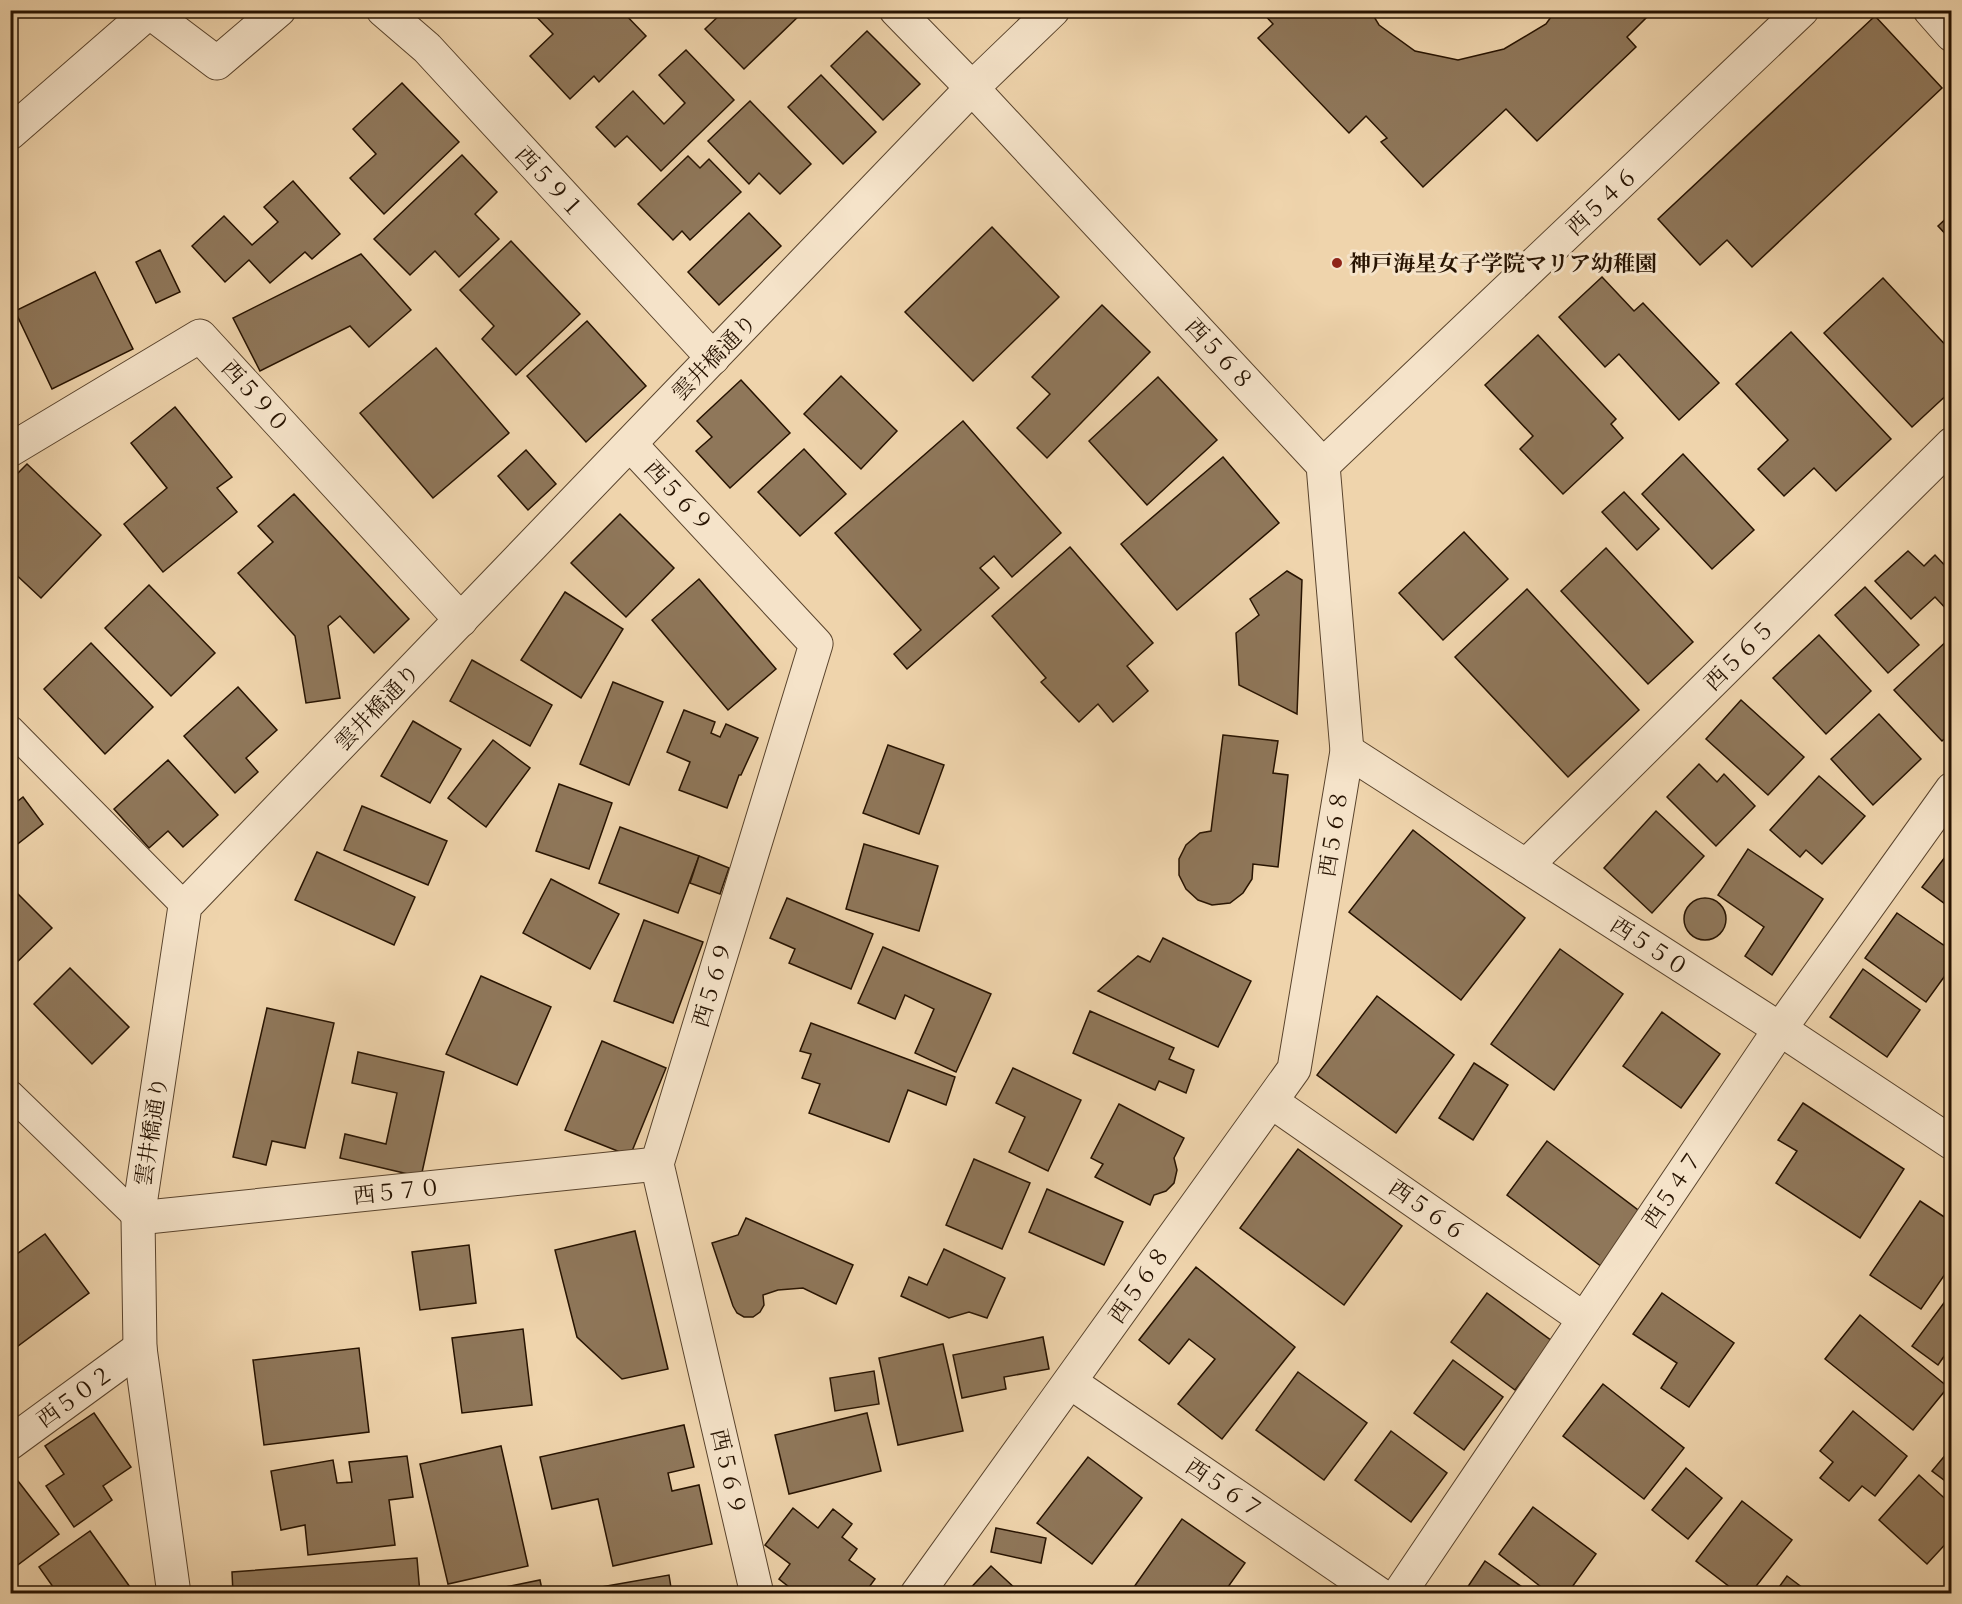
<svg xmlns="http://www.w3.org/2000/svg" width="1962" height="1604" font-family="'Sorts Mill Goudy','Noto Serif JP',serif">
	<rect width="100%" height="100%" fill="#efd4ac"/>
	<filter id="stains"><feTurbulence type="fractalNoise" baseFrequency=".00333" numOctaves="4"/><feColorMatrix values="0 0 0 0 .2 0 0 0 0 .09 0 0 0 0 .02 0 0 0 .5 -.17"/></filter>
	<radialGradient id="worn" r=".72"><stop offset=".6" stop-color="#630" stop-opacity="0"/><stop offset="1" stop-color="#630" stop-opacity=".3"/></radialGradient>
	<g fill="#8f775a" stroke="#271301" stroke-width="1.5">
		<path d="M530,10H621L646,36L599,82L594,76L570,99L530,56L553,34Z"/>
		<path d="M725,10H805L744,69L705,29Z"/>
		<path d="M1260,10H1370L1379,25L1415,51L1458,60L1504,49L1546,24L1556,10H1651L1652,12L1627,37L1636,47L1537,141L1506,109L1423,187L1381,142L1387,138L1366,116L1349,133L1258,38L1273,24Z"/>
		<path d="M1875,16L1942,88L1752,267L1727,240L1700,265L1658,219Z"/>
		<path d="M867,31L920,84L883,120L831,66Z"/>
		<path d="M686,50L734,100L661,171L627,136L615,147L596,127L633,91L664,124L685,103L659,75Z"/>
		<path d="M821,75L876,132L843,164L788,107Z"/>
		<path d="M402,83L459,142L384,214L350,178L376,154L353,129Z"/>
		<path d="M750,101L811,164L780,194L759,173L749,184L708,141Z"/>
		<path d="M462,155L497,192L475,214L499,239L459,277L435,251L410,275L374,239Z"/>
		<path d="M688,156L700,168L709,159L741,192L690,240L682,231L673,240L638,204Z"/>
		<path d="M293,181L340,234L312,259L305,252L270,283L249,260L225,282L192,246L224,216L252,245L278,222L264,207Z"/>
		<path d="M749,213L781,246L719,305L688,272Z"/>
		<path d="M1952,213V241L1938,226Z"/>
		<path d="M992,227L1059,297L973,381L905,312Z"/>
		<path d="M511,241L580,314L516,375L482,339L494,326L460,290Z"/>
		<path d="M160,250L180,292L156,303L136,262Z"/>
		<path d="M361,254L411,310L369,347L350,326L260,371L233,318Z"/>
		<path d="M95,272L133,349L52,389L15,311Z"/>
		<path d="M1602,277L1634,311L1643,303L1719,383L1679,420L1619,354L1605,367L1559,317Z"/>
		<path d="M1883,278L1952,352V390L1912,427L1824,333Z"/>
		<path d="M1102,305L1150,352L1047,458L1017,428L1050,394L1032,377Z"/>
		<path d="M587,321L646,386L586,442L527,376Z"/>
		<path d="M1791,332L1891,439L1836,491L1814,468L1784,496L1758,469L1788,440L1736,384Z"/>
		<path d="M1538,335L1616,419L1611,424L1623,438L1563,494L1520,449L1533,436L1485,385Z"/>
		<path d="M436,348L509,433L433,498L360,413Z"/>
		<path d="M841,376L897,431L861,469L804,414Z"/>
		<path d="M1158,377L1217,440L1147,505L1089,441Z"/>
		<path d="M741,380L790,433L730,488L696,451L712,437L697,421Z"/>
		<path d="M175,407L232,477L217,488L237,512L163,572L124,524L167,488L131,443Z"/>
		<path d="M963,421L1061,533L1012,577L994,556L980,568L999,588L907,669L894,654L921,630L835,533Z"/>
		<path d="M804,449L846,494L800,536L758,492Z"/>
		<path d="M526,450L556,484L528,510L498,476Z"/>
		<path d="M1683,454L1754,530L1712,569L1642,494Z"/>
		<path d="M1223,457L1279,523L1177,610L1121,544Z"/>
		<path d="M27,464L101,535L41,598L10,569V481Z"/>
		<path d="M1624,492L1659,529L1637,550L1602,512Z"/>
		<path d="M294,494L409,619L374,653L340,616L328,626L340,698L306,703L295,636L238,573L273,542L258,526Z"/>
		<path d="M620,514L674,568L626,617L571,563Z"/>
		<path d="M1464,532L1508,579L1443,640L1399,593Z"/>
		<path d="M1070,547L1153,643L1127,666L1148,691L1113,722L1098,704L1079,722L1041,682L1046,678L992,616Z"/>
		<path d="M1606,548L1693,642L1648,684L1561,591Z"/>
		<path d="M1908,551L1924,566L1935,555L1952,573L1950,613L1935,597L1911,619L1875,581Z"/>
		<path d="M1287,571L1302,580L1297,714L1239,685L1236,633L1259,615L1250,599Z"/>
		<path d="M699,579L776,669L728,710L652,620Z"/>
		<path d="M149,585L215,653L171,696L105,628Z"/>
		<path d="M1865,587L1919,645L1888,673L1835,615Z"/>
		<path d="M1527,589L1639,710L1568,777L1455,657Z"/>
		<path d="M565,592L623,629L581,698L521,660Z"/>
		<path d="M1819,635L1871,691L1826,734L1773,678Z"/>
		<path d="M1950,638L1952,732L1942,741L1894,690Z"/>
		<path d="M91,643L153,707L105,754L44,689Z"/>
		<path d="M472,660L552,705L530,746L450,701Z"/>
		<path d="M613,682L663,702L629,785L580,764Z"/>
		<path d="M238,687L277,730L246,758L258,772L235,793L184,736Z"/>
		<path d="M1741,700L1804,757L1768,795L1706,739Z"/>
		<path d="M684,710L715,722L711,733L720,737L726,724L758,738L741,775H739L727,808L679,790L690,762L667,752Z"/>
		<path d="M1879,714L1921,759L1873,805L1831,759Z"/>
		<path d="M413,721L461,749L430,803L381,776Z"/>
		<path d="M1223,735L1278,741L1273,773L1288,775L1278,867L1253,864L1252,879L1243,893L1230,903L1212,905L1198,900L1186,889L1179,875V859L1186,845L1200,833L1211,831Z"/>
		<path d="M493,740L530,768L486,827L448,798Z"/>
		<path d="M888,745L944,765L919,834L863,813Z"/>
		<path d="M168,760L218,815L183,847L168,831L149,848L114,809Z"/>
		<path d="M1699,764L1717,782L1724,774L1755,806L1716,846L1667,797Z"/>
		<path d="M1819,776L1865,816L1822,864L1806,850L1800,857L1770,830Z"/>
		<path d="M559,784L612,803L589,869L536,851Z"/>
		<path d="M23,797L43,824L10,850V807Z"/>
		<path d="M362,806L447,841L428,885L344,850Z"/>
		<path d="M1656,811L1704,856L1652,913L1604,868Z"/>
		<path d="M620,827L699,856L678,913L599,883Z"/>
		<path d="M1413,830L1525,918L1461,1000L1349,912Z"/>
		<path d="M864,844L938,866L919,931L846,909Z"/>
		<path d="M1952,848V909L1922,887Z"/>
		<path d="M1748,849L1823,899L1772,975L1745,956L1764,927L1718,895Z"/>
		<path d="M317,852L415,897L394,945L295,900Z"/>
		<path d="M699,856L729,868L720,894L690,883Z"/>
		<path d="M551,879L619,914L590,969L523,933Z"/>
		<path d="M10,886L52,928L10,969Z"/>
		<path d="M787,898L873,934L851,989L789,963L795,949L770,938Z"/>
		<circle cx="1705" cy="919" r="21"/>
		<path d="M1897,913L1952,951V966L1926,1002L1865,958Z"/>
		<path d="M644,920L703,942L673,1023L614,1001Z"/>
		<path d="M1163,938L1251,981L1218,1047L1098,991L1138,956L1150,962Z"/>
		<path d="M883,947L991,994L956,1072L915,1053L934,1009L905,995L895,1019L858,1003Z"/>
		<path d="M1560,949L1623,994L1554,1090L1491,1044Z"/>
		<path d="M70,968L129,1027L92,1064L34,1004Z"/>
		<path d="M1863,969L1920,1010L1887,1057L1830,1017Z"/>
		<path d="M481,976L551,1007L517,1085L446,1054Z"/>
		<path d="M1377,996L1454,1055L1396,1133L1317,1075Z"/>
		<path d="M267,1008L334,1023L305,1148L272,1141L266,1165L233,1157Z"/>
		<path d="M1090,1011L1174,1048L1169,1059L1194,1070L1186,1093L1159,1081L1155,1090L1073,1053Z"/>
		<path d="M1662,1012L1720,1054L1681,1108L1623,1066Z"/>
		<path d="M811,1023L955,1077L946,1105L908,1090L889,1142L809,1113L820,1084L802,1078L811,1054L800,1051Z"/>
		<path d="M602,1041L666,1068L630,1156L565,1130Z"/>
		<path d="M358,1052L444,1072L421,1177L340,1158L345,1134L386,1144L397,1093L352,1083Z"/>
		<path d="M1474,1063L1508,1085L1473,1140L1439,1118Z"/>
		<path d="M1013,1068L1081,1100L1048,1171L1009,1152L1025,1117L996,1103Z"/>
		<path d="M1803,1103L1904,1169L1860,1238L1776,1183L1797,1151L1778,1140Z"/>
		<path d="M1119,1104L1184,1138L1174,1158L1177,1170L1174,1183L1166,1191L1154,1195L1150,1205L1095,1177L1103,1164L1091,1158Z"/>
		<path d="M1547,1141L1642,1213L1602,1267L1507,1195Z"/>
		<path d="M1298,1149L1402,1226L1344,1305L1240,1228Z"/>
		<path d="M974,1159L1030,1183L1002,1249L946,1225Z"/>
		<path d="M1047,1189L1123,1222L1104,1265L1029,1232Z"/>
		<path d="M1920,1201L1952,1222V1264L1921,1309L1870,1275Z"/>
		<path d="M746,1218L853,1265L836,1304L803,1288L778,1290L763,1295L764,1305L760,1312L753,1317H744L737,1313L733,1306L712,1243L738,1235Z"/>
		<path d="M635,1231L668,1369L622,1379L577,1337L555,1250Z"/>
		<path d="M45,1234L89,1293L10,1352V1259Z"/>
		<path d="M469,1245L476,1303L420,1310L412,1252Z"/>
		<path d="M944,1249L1005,1278L987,1318L969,1312L949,1318L901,1296L909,1277L927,1285Z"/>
		<path d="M1196,1267L1295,1347L1222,1439L1178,1404L1215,1359L1189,1339L1169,1364L1139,1340Z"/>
		<path d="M1952,1292V1345L1938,1365L1912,1346Z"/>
		<path d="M1487,1293L1552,1341L1515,1390L1451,1342Z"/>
		<path d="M1662,1293L1734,1343L1689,1407L1661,1388L1677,1363L1633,1334Z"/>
		<path d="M1860,1315L1948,1387L1913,1430L1825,1359Z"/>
		<path d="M523,1329L532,1405L462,1413L452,1338Z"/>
		<path d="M1043,1337L1049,1369L1004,1377L1006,1389L962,1398L953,1355Z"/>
		<path d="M943,1344L963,1431L898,1445L879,1358Z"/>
		<path d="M359,1348L369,1432L264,1445L253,1360Z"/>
		<path d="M1453,1360L1503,1397L1464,1450L1414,1413Z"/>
		<path d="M874,1371L879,1404L835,1411L830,1378Z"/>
		<path d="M1298,1372L1367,1423L1324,1480L1256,1430Z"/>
		<path d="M1603,1384L1684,1448L1644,1499L1563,1436Z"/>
		<path d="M1853,1411L1907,1456L1875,1496L1862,1486L1849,1501L1820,1478L1833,1462L1820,1451Z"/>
		<path d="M94,1413L131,1467L103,1486L112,1500L74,1527L46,1486L64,1474L45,1446Z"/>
		<path d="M867,1413L881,1471L789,1494L775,1435Z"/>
		<path d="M684,1425L694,1467L668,1473L672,1491L699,1485L712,1544L613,1566L598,1499L552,1509L540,1457Z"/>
		<path d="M1391,1431L1447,1473L1411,1522L1355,1480Z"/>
		<path d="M501,1446L528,1566L448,1584L420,1464Z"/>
		<path d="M1952,1447V1486L1932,1471Z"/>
		<path d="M407,1456L413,1497L389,1500L395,1545L308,1555L305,1525L281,1530L271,1471L333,1460L337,1483L352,1482L349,1462Z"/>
		<path d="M1088,1457L1142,1498L1092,1564L1037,1523Z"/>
		<path d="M1686,1468L1722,1498L1688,1539L1652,1510Z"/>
		<path d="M1919,1475L1952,1505V1537L1927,1564L1879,1520Z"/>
		<path d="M18,1481L59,1534L11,1570L10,1487Z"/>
		<path d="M1742,1501L1792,1540L1750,1594H1739L1696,1561Z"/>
		<path d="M1533,1507L1596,1554L1567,1594H1550L1499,1554Z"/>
		<path d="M793,1508L818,1528L833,1509L852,1524L842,1537L857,1549L849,1560L875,1579L864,1594H798L779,1579L790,1564L765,1545Z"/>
		<path d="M1182,1519L1245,1563L1223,1594H1129Z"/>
		<path d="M996,1528L1046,1538L1041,1563L991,1552Z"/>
		<path d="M90,1531L135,1594H58L39,1567Z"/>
		<path d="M417,1558L420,1594H233L232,1572Z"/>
		<path d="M1485,1561L1532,1594H1463Z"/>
		<path d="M991,1566L1018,1591L1016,1594H965Z"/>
		<path d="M669,1575L672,1594H573V1592Z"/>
		<path d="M1787,1576L1811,1594H1774Z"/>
		<path d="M540,1580L543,1594H480V1592Z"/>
	</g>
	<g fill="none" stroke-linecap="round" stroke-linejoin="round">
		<defs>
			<g id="service">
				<path d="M10,729L185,906"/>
				<path d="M10,1094L138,1218"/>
			</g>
			<g id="minor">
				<path d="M147,10L217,63L279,10"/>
				<path d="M383,10L427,48L713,358"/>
				<path d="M896,10L972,88L1323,465L1347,751L1294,1069L917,1594"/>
				<path d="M1930,10L1952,35"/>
				<path d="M10,133L149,12"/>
				<path d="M630,444L816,644L657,1164L757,1594"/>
				<path d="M10,450L200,336L461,620"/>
				<path d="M1323,465L1802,10"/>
				<path d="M1347,751L1780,1029L1952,1143"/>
				<path d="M1526,866L1952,444"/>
				<path d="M1272,1102L1584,1319"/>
				<path d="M138,1218L657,1164"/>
				<path d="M1070,1382L1379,1594"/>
				<path d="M10,1443L140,1348"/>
				<path d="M174,1594L140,1348L138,1218L185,906L972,88L1053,10"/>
				<path d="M1399,1594L1780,1029L1952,789"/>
			</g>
		</defs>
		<use href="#service" stroke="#59432c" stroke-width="29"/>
		<use href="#minor" stroke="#59432c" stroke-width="35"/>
		<use href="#service" stroke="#f5e3c9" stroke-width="27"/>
		<use href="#minor" stroke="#f5e3c9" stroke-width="33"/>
	</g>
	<circle fill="#8f2418" stroke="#f5e3c9" stroke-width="2" cx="1337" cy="263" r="6"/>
	<g text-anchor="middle" stroke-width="6" stroke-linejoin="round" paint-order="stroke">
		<g font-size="22" fill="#271301" stroke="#f5e3c9">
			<text transform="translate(550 182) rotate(47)" y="8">西５９１</text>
			<text transform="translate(1602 201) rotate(-43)" y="8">西５４６</text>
			<text transform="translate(1220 354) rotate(47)" y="8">西５６８</text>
			<text transform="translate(714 357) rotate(-46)" y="8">雲井橋通り</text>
			<text transform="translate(256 396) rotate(48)" y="8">西５９０</text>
			<text transform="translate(679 496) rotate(47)" y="8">西５６９</text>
			<text transform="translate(1739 655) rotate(-45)" y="8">西５６５</text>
			<text transform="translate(377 707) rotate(-46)" y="8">雲井橋通り</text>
			<text transform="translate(1333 833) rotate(-81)" y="8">西５６８</text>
			<text transform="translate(1650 946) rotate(33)" y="8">西５５０</text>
			<text transform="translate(712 984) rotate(-73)" y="8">西５６９</text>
			<text transform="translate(151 1131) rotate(-81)" y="8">雲井橋通り</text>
			<text transform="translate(1672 1189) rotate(-56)" y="8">西５４７</text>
			<text transform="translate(397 1191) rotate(-6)" y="8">西５７０</text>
			<text transform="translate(1428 1210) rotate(35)" y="8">西５６６</text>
			<text transform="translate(1139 1284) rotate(-55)" y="8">西５６８</text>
			<text transform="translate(75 1396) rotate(-36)" y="8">西５０２</text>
			<text transform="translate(729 1472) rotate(77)" y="8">西５６９</text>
			<text transform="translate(1225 1488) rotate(34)" y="8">西５６７</text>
		</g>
		<g font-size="22" font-weight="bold" fill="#271301" stroke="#f5e3c9" text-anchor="start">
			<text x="1349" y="271">神戸海星女子学院マリア幼稚園</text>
		</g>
	</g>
	<rect width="1962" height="1604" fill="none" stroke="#efd4ac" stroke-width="36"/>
	<rect x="12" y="12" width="1938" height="1580" fill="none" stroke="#271301" stroke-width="3"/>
	<rect x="18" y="18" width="1926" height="1568" fill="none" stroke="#271301" stroke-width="1.5"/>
	<rect width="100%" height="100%" filter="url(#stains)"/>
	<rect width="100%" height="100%" fill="url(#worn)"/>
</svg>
